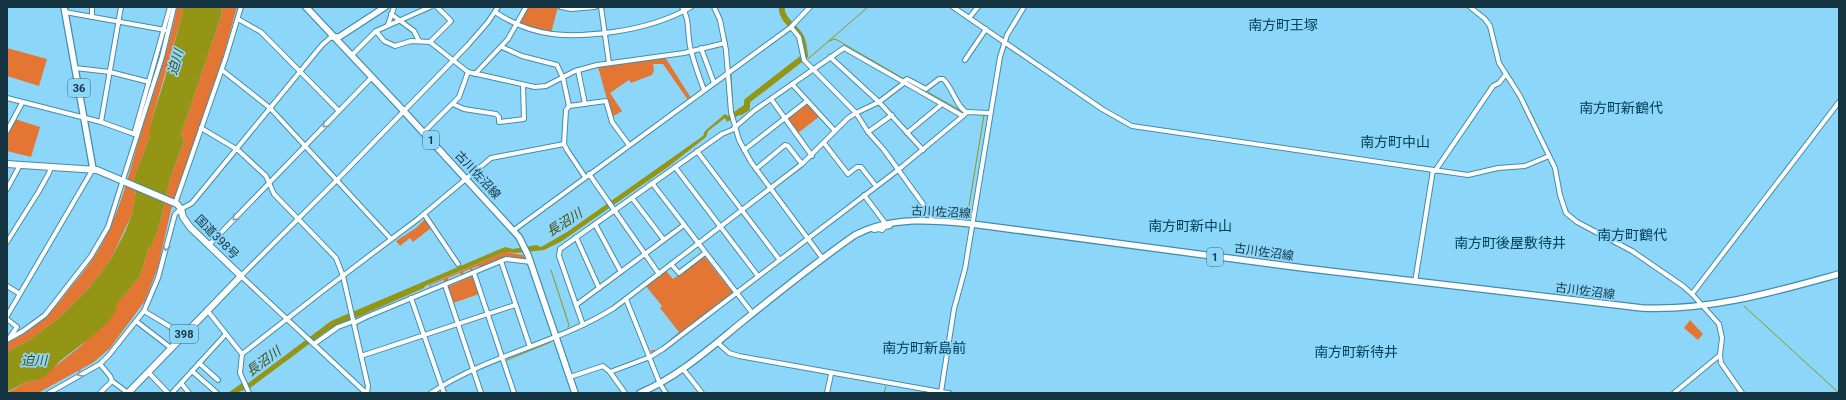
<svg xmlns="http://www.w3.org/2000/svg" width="1846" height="400" font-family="Roboto,'Noto Sans JP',sans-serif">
	<rect width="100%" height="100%" fill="#8cd6f9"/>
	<g fill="#e37632">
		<path d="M177,7H183L181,19L150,126V136L134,178L136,191L132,214L111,259L89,288L59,318L28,341L7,352V342C32,333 51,313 67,292C76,280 88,267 96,254C121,215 130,167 144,123C156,85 169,47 177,7Z"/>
		<path d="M222,7H237L224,54L171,210L158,267L145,301L110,348L94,362L38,393H7L28,381L38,380L82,345L140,276L149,247H151C162,225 164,200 171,176C175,165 180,153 184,141L181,134L221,16Z"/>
		<path d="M528,7H558L551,33L520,23Z"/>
		<path d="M7,48L47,59L39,86L7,76Z"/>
		<path d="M665,57L691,98L688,100L663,64H653L654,70L652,75L631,83L629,80L610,93L622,111L612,117L598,67Z"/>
		<path d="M807,102L820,116L798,133L786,118Z"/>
		<path d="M15,119L40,127L31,157L7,151V134Z"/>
		<path d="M425,219L431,228L413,242L410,238L400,246L396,241L416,228Z"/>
		<path d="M505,252L523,255L525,258L522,259L507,256L480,268L479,266L472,268L473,270L471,271L470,269L463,272L464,274L461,275L460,273L448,278V281L445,282L443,280L431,285L430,288L429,285Z"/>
		<path d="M704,256L733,293L662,348L652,353L651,350H658L679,332L660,308L662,306L646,286L666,271L673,279Z"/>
		<path d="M473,276L479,294L453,303L447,287Z"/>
		<path d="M1690,320L1703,334L1698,340L1684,328Z"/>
	</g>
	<g fill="#959515">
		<path d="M183,7H222L221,16L181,134L184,141C180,153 175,164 171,176C164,200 162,225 151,247H149L140,276L116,305L117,309L108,322L95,334L60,361L46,376L38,380L28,381L7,392V352L28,341L59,318L89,288L111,259L125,232L132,214L136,191L134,178L150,136V126L165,78L181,19Z"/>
		<path d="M744,105L748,110L727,122L725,118L708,131L706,137L668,167L562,241L544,250L516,253L505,252L425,286L424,288L328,330L250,388L235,393H228L242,383L247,384L331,321L505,247L513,249L536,245L541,247L567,232L703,136L705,131L725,114L728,116Z"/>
	</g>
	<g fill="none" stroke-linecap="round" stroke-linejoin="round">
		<g stroke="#959515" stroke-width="1">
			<path d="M726,38L727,46"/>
			<path d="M829,41L835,39L839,41L904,79"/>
			<path d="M728,55L730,70"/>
			<path d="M808,59L868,7"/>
			<path d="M731,73L733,114"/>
			<path d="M917,86L965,113"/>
			<path d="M968,212L984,115L974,114"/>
			<path d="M551,270L569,325L568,327"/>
			<path d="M1744,306L1839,393"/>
			<path d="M507,360L551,342"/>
			<path d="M884,393L886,386"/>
		</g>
		<path stroke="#959515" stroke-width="6" d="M741,112L747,108V101L805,56C804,49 804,42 801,37C796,27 780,19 782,7"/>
		<defs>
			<g id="minor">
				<path d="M92,7V17"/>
				<path d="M430,7L376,31L384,41L395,46L411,41L430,42L468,72L535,87L546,86L575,71L597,65L684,53L725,43"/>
				<path d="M561,7L571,9L595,7"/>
				<path d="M601,7L609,63"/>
				<path d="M682,7C690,19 687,32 690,46C693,61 699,76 704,90"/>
				<path d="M714,7L720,20L726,50L731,112L739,140L751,162L823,259"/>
				<path d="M953,7L1102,109L1132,126L1468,175L1498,168L1525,166L1549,156"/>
				<path d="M1470,7L1485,19L1490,26L1499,63L1520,96L1555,168L1560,195L1566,213L1577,222L1632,251L1683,286L1692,294L1719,324L1722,338L1720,355L1721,363L1742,393"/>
				<path d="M65,12L165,30"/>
				<path d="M495,12C534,38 569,38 613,32C641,28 667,21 691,7"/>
				<path d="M391,14L414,31L419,41"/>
				<path d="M969,18L978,7"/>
				<path d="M238,19L261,32L339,111"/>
				<path d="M388,25L394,7"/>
				<path d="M791,27L799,37L804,60L856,113L868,132L884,150L931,215L932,221"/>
				<path d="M430,42L451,21L437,7"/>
				<path d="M502,47L522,56L557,65L563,78L569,106L566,110L564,144L567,150L585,177"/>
				<path d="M701,48L714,83"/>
				<path d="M352,55L376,31"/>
				<path d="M830,57L879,102L923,150"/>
				<path d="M965,60L986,29"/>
				<path d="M75,68L110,72L149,82"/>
				<path d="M222,70L270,108L391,239"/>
				<path d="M578,70L585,104"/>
				<path d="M475,74L508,39L526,7"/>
				<path d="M903,82L907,79L926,89L939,79H943C952,86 957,109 967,112"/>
				<path d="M792,84L835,131"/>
				<path d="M7,98L101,122L121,7"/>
				<path d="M771,99L812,156"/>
				<path d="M453,104L464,109L496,114L499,117V122L524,119L523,85"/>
				<path d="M569,106L606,101L612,122L629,145"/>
				<path d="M101,122L137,135"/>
				<path d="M201,128L238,150L266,176L274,194L336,258L343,276L368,386L367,393"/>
				<path d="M734,128L755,110L844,48L963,116L967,112L989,113"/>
				<path d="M7,131L22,103"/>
				<path d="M424,132L459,97L468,72"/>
				<path d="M868,132L892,115"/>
				<path d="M907,133L942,104"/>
				<path d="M134,134L170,7"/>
				<path d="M824,143L848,174L857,167H861L876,186"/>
				<path d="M744,150L807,101"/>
				<path d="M697,151L779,259"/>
				<path d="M675,167L758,276"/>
				<path d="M756,169L785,145L788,146L802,164"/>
				<path d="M1435,171L1493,86L1499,83L1506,74"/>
				<path d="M589,174L659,274"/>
				<path d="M652,183L753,314"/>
				<path d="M7,189L20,165"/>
				<path d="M864,195L885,223"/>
				<path d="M632,198L664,240"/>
				<path d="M174,202L176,201L226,57L241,7"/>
				<path d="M424,214L458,264"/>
				<path d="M595,224L621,272"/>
				<path d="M514,230L791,27L810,7"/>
				<path d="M874,230L879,229L882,230L885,227L890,226"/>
				<path d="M576,237L599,288"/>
				<path d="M7,242L39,191L49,173L51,167"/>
				<path d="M209,245L372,77"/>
				<path d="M501,261L530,347"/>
				<path d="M671,264L679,273L705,253"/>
				<path d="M474,273L514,393"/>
				<path d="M1415,282L1433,170"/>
				<path d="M445,285L481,393"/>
				<path d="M7,286L20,294"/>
				<path d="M1692,294L1839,102"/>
				<path d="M411,298L444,393"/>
				<path d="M626,299L660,384L666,393"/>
				<path d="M576,305L684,225"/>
				<path d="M207,310L242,354L240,373L249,393"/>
				<path d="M144,311L169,326L181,337"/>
				<path d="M7,316L93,169"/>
				<path d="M7,319L17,327L10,337"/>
				<path d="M136,321L171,348"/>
				<path d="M354,323L366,317L506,259L531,262"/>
				<path d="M583,325L559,256L560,249L722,134L734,129"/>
				<path d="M7,340L23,331L45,315L91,256L108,227L162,57L174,7"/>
				<path d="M717,342L729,353L739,356L941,392L954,309L965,269L1000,57L1007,35L1024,7"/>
				<path d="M314,344L338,327L354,321"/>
				<path d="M242,354L328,287L418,219L491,158L564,144"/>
				<path d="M361,356L515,305"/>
				<path d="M199,363L218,380"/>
				<path d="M683,369L702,393"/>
				<path d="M192,371L217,393"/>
				<path d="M148,372L168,393"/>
				<path d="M610,372L650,357L663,349L898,170L963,116"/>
				<path d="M570,377L603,366L610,372L625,393"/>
				<path d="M112,381L128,393"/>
				<path d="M181,383L189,393"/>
				<path d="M49,393L100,364L109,355L144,311L158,278L175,214L181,209L192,203L322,45L330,38L334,37"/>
				<path d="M100,393L112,381L110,376L100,364"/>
				<path d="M172,393L226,334"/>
				<path d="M366,393L241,276L337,180L468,45L488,22L498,7"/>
				<path d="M431,393C487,355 557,344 614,308L802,164L848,118L856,113L879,102L904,83"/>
				<path d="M827,393L831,374"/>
				<path d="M941,393V392L949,393"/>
				<path d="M1674,393L1720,355"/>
			</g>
			<g id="major">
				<path d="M64,7L93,169"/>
				<path d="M306,7L400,107L519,237L528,255L575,393"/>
				<path d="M334,37H339L385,7"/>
				<path d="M640,393C678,377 710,348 742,322C779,292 816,262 855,235C891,216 933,220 972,224L1303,268L1642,308C1710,311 1774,292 1839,274"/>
			</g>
			<path id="highway" d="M7,164L97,170L177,204L181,209L183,217L190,227L241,276L128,393"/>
		</defs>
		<use href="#minor" stroke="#428cac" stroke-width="6"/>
		<use href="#major" stroke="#428cac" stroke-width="8"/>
		<use href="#highway" stroke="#428cac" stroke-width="8"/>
		<use href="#minor" stroke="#fff" stroke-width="4"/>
		<use href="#major" stroke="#fff" stroke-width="5.5"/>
		<use href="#highway" stroke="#fff" stroke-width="6"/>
	</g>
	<defs><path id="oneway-chevron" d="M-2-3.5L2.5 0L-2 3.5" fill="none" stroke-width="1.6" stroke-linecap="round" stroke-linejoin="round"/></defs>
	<g stroke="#8a9aa0">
		<use href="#oneway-chevron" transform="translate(325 125) rotate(135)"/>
		<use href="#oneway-chevron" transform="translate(235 218) rotate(134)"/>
		<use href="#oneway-chevron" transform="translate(166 248) rotate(103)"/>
		<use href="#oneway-chevron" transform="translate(80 374) rotate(151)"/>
	</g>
	<g text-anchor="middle" stroke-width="3.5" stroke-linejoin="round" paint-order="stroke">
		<g fill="#8cd6f9" stroke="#396579" stroke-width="1">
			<rect x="68" y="79" width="22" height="18" rx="3"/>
			<rect x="423" y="131" width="16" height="18" rx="3"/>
			<rect x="1207" y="248" width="16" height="18" rx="3"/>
			<rect x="170" y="325" width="28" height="18" rx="3"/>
		</g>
		<g font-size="11" font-weight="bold" fill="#153442">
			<text x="79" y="92">36</text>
			<text x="431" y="144">1</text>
			<text x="1215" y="261">1</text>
			<text x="184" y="338">398</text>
		</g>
		<g font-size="12" fill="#153442" stroke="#8cd6f9">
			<text transform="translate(478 175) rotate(47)" y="4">古川佐沼線</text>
			<text transform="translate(941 212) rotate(3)" y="4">古川佐沼線</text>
			<text transform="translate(217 237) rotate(45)" y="4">国道398号</text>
			<text transform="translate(1264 252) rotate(8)" y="4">古川佐沼線</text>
			<text transform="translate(1585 291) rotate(7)" y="4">古川佐沼線</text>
		</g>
		<g font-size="13" font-style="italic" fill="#4b4a0c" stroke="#8cd6f9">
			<text transform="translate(175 62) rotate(-74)" y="5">迫川</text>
			<text transform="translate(564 222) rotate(-33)" y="5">長沼川</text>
			<text x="34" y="365">迫川</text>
			<text transform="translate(263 361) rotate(-37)" y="5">長沼川</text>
		</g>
		<g font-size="14" fill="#004057" stroke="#8cd6f9">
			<text x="1283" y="30">南方町王塚</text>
			<text x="1621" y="113">南方町新鶴代</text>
			<text x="1395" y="147">南方町中山</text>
			<text x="1190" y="231">南方町新中山</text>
			<text x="1632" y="240">南方町鶴代</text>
			<text x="1510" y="248">南方町後屋敷待井</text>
			<text x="924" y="353">南方町新島前</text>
			<text x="1356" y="357">南方町新待井</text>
		</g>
	</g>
	<rect width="1846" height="400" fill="none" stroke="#153442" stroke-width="16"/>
</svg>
